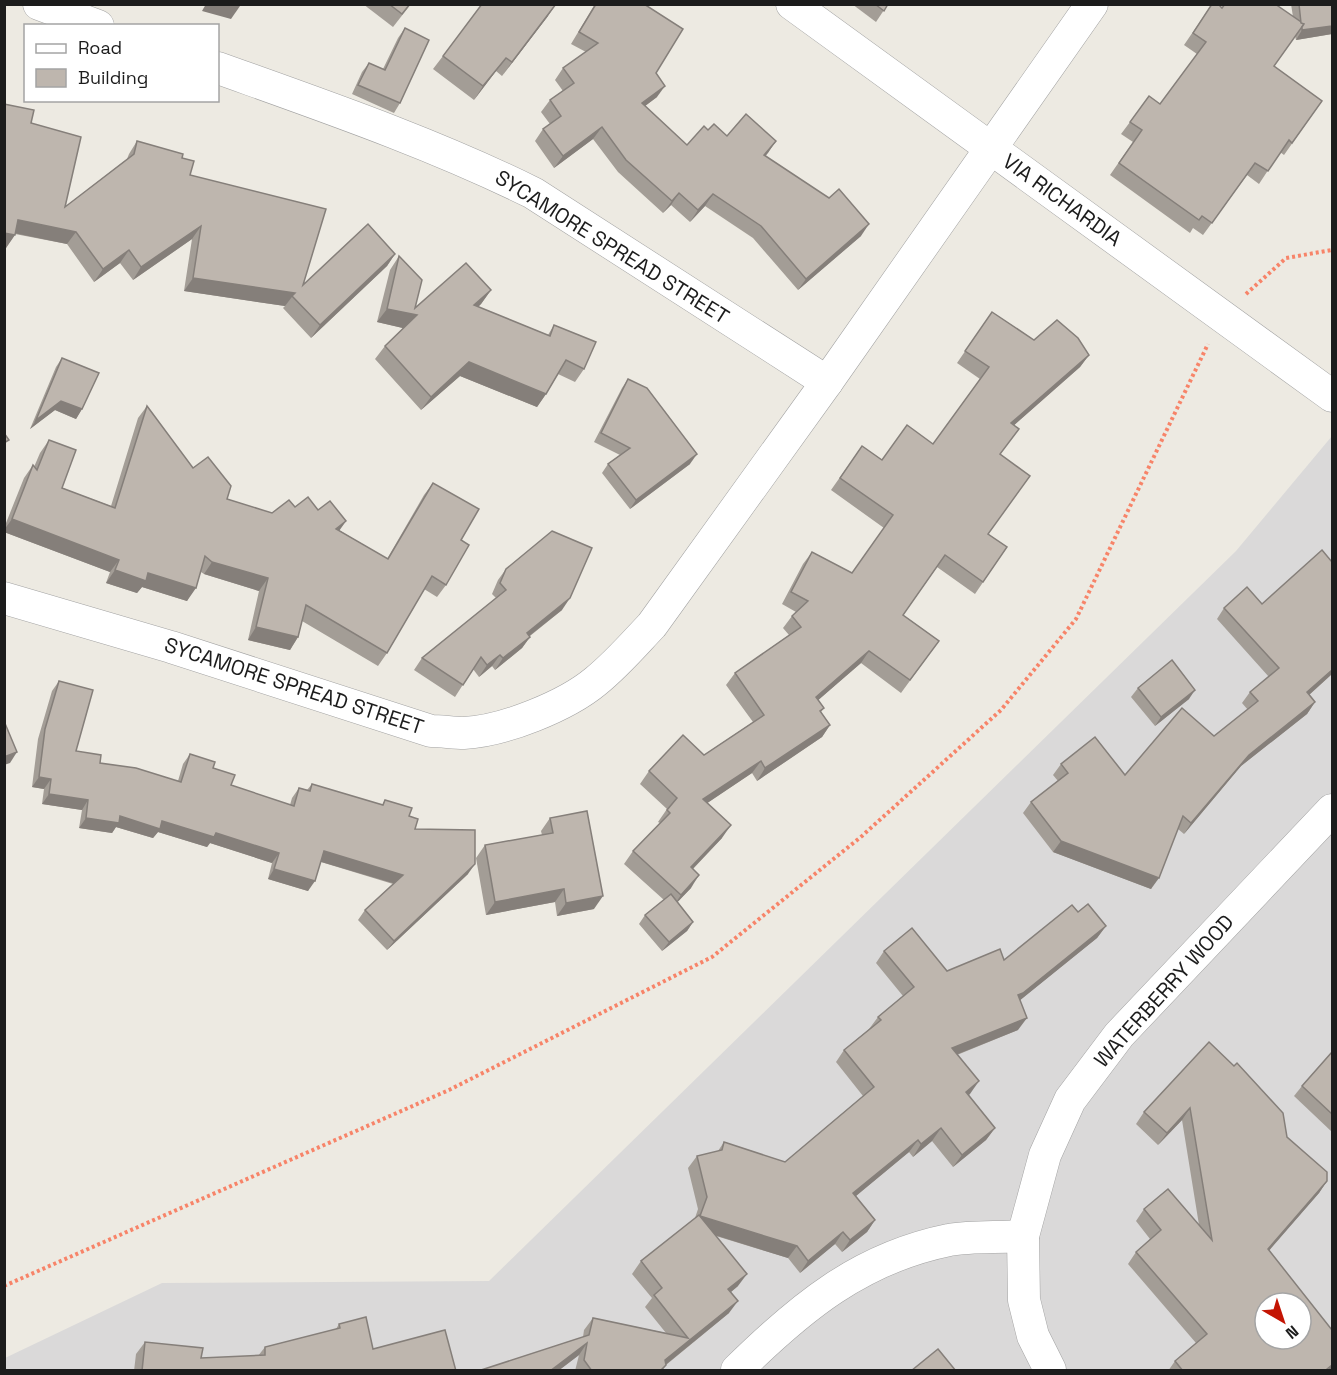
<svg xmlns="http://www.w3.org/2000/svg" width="1337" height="1375" font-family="'Space Grotesk',sans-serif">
	<rect width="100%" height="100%" fill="#edeae2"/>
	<path fill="#dad9d9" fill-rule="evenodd" d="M1332,436V1370H5V1358L162,1283L489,1281L1236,551ZM1265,1303H1301V1339H1265Z"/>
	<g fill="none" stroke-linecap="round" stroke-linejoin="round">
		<defs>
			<g id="minor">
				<path d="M39,4L98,26"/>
				<path d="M792,4L1332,396"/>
				<path d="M218,68C324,106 432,143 533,193L827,382"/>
				<path d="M4,598L171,647L431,731C442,731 453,733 464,733C504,731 566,706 596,681C617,664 634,644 652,625L827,382L1092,4"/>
				<path d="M737,1370C800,1308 860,1258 949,1240C973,1236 999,1238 1023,1236"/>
				<path d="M1050,1370L1033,1336L1024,1300L1023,1236L1045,1155L1070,1100L1119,1035L1332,810"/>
			</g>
		</defs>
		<use href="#minor" stroke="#a3a3a3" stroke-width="33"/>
		<g stroke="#f78469" stroke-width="4" stroke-dasharray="3 3" stroke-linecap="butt">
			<path d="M1246,294L1286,258L1332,250"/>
			<path d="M4,1286L449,1090L712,957L862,836L1001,710L1076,619L1208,344"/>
		</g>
		<use href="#minor" stroke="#fff" stroke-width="32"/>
	</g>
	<g fill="#a39d96">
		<path d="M363,4H411L393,27Z"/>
		<path d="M595,4H644L656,73L657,97L645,106L687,145L708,130L727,136L776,141L765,156L861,236L798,290L753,238L705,206L690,222L671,205L663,213L618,172L593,139L554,168L535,141L543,129L550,124L541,112L550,100L563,91L555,80L563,68L586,52L571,44Z"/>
		<path d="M852,4H888L876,22Z"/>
		<path d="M1212,4L1222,8L1293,17L1291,4H1332V34L1296,40L1295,36L1274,66L1322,101L1284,155L1280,152L1259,184L1247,175L1203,235L1193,228L1190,233L1110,175L1133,142L1121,134L1130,122L1160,104L1197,54L1184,45Z"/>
		<path d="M548,16L502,76L496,71L474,100L433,69L443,56Z"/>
		<path d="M405,28L400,103L394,113L352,94L362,72L369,63L383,69L398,38Z"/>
		<path d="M4,104L31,123L65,207L127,159L129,154L137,141L182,158L190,175L303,285L395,254L387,266L311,338L283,308L285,306L184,291L192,239L133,280L120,263L94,282L67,244L15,234L6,248L4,247Z"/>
		<path d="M399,256L415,308L491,290L481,304L478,307L548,335L554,325L584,369L575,382L558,374L546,394L537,407L460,376L421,410L375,359L385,346L403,328L377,322L390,270Z"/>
		<path d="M992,312L1034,340L1089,355L1080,367L1014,425L1000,455L988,534L1007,547L975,594L937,567L903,615L939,641L901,693L861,663L818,700L824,708L821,712L830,725L822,737L757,781L752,773L707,803L722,838L693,869L691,888L677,902L693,922L687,931L662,951L639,924L645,915L664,900L624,864L633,851L660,823L658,822L667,809L640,784L649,771L704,755L753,722L726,685L735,673L789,635L783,628L792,616L796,612L782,604L803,564L812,552L852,573L884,528L831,490L862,446L882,460L933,444L980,379L957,363Z"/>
		<path d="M62,358L82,409L76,419L55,410L30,429L56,367Z"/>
		<path d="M628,379L690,464L630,509L602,473L608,464L620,455L594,442L622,388Z"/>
		<path d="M147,406L193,468L227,499L272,513L295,507L318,510L346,521L339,530L387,559L424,495L433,483L461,540L446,585L437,597L424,589L387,653L378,666L302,621L298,637L290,650L248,640L259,591L204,574L201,572L187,601L142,587L137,593L106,583L110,572L4,532V528L24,478L33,465L34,467L40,453L49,440L62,488L111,506L138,418Z"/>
		<path d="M506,569L562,610L530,636V637L522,648L495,670L492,666L479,677L473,669L455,697L414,670L422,658L496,598L492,594L498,580Z"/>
		<path d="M1262,604L1332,674L1309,695L1315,702L1307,714L1241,766L1184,834L1178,829L1151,889L1053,852L1023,813L1031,802L1058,781L1053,775L1061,764L1125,775L1214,736L1248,710L1242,703L1250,692L1269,677L1217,619L1224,608Z"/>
		<path d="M59,681L76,751L100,763L178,781L183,764L190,754L213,768L231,785L290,805L292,798L299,788L307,790L312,784L382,805L385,800L409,816L415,829L468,874L387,950L358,920L365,910L393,884L321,862L308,891L268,879L272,863L210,843L207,847L158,832L153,838L116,827L112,833L79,828L82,810L42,804L44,789L32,787L38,739L52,691Z"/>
		<path d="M1138,688L1189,699L1155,726L1131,697Z"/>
		<path d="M550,818L594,909L557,916L555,902L486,915L476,858L485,845L542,835L541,831Z"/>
		<path d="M1078,912L1106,926L1097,938L1020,1000L1018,1030L957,1055L970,1094L968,1095L995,1128L986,1140L953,1167L932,1141L913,1157L909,1152L856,1196L875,1220L867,1232L842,1252L835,1244L800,1273L788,1258L716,1236L738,1286L731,1292L729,1313L666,1365L662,1371H575L579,1355L558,1371H478L583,1337L584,1330L593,1318L666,1333L645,1307L652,1298L632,1274L641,1261L695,1218L698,1209L688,1168L697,1156L718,1151L724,1142L785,1162L863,1096L836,1062L844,1050L869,1029L878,1017L903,996L876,963L884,951L947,971L1004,960Z"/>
		<path d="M1209,1042L1287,1137L1327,1181L1319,1193L1269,1250L1332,1371H1168L1175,1361L1196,1343L1128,1264L1136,1252L1150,1239L1136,1221L1144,1209L1199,1225L1182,1120L1158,1145L1136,1124L1144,1112Z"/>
		<path d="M1332,1052V1132L1294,1096L1302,1086Z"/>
		<path d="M339,1324L373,1349L456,1371H134L136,1354L145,1342L201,1358L258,1356L265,1347L336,1329Z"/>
	</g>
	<g fill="#857f7a">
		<path d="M206,4H234L240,6L231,19L202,11Z"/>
		<path d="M556,4L548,16L502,76L512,62Z"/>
		<path d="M1332,26V34L1296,40L1302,30Z"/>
		<path d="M506,58L496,71L474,100L483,86Z"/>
		<path d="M665,86L657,97L633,115L642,103Z"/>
		<path d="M602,127L593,139L554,168L563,156Z"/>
		<path d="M776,141L768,153L756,167L764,155Z"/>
		<path d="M679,193L671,205L663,213L672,201Z"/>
		<path d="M713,194L705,206L690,222L698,210Z"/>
		<path d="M18,220L76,232L67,244L9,232Z"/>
		<path d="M869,224L861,236L798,290L806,279Z"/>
		<path d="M201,226L192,239L133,280L141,267Z"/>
		<path d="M4,233L15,235L6,248L4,247Z"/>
		<path d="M129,250L120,263L94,282L103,269Z"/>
		<path d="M395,254L387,266L311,338L320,325Z"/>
		<path d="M193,278L295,293L285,306L184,291Z"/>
		<path d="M491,290L481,304L465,319L474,305Z"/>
		<path d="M387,309L417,315L407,329L377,322Z"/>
		<path d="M1089,355L1080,367L1003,435L1011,423Z"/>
		<path d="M469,362L546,394L537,407L460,376L421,410L431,397Z"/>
		<path d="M61,401L82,409L76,419L55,410L30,429L36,420Z"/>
		<path d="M697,454L690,464L630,509L636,500Z"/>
		<path d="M12,519L119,560L110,572L4,532V530Z"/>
		<path d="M346,521L337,534L336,529Z"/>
		<path d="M212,562L268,578L259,591L204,574Z"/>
		<path d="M115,570L148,573L196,588L187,601L142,587L137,593L106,583Z"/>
		<path d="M570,598L562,610L519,644L527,633Z"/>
		<path d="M256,627L298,637L290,650L248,640Z"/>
		<path d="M530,637L522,648L495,670L503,658Z"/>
		<path d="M869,651L861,663L808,709L816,697Z"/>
		<path d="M500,655L492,666L479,677L487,665Z"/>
		<path d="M1332,670V674L1299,704L1307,692Z"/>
		<path d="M1195,690L1189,699L1155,726L1161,717Z"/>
		<path d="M1315,702L1307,714L1241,766L1184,834L1191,823L1249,755Z"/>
		<path d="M830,725L822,737L757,781L765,768Z"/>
		<path d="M17,752L10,763L4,765V757Z"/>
		<path d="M761,761L752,773L694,812L703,799Z"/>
		<path d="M39,777L51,779L44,789L32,787Z"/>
		<path d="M49,794L88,800L82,810L42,804Z"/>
		<path d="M120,816L162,821L216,833L279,853L272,863L210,843L207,847L158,832L153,838L116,827L112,833L79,828L86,818Z"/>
		<path d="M731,825L722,838L682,880L691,867Z"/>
		<path d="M1061,841L1159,878L1151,889L1053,852Z"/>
		<path d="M324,851L403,875L396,884L318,861Z"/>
		<path d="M475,864L468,874L387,950L394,941Z"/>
		<path d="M274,869L315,881L308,891L268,879Z"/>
		<path d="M699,875L691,888L672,908L681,895Z"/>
		<path d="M564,889L555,902L486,915L495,902Z"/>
		<path d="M603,896L594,909L557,916L566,903Z"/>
		<path d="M693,922L687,931L662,951L669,942Z"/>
		<path d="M1106,926L1097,938L1014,1005L1018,995Z"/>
		<path d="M1027,1018L1018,1030L943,1060L952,1048Z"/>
		<path d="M979,1081L970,1094L957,1104L966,1092Z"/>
		<path d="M1190,1108L1182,1120L1158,1145L1167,1133Z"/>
		<path d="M941,1128L932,1141L913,1157L921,1144Z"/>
		<path d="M995,1128L986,1140L953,1167L962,1155Z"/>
		<path d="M918,1140L909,1152L845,1205L853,1193Z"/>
		<path d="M1327,1181L1319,1193L1260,1261L1268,1249Z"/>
		<path d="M700,1216L797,1246L788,1258L692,1228Z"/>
		<path d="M875,1220L867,1232L842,1252L850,1240Z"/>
		<path d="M843,1232L835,1244L800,1273L808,1261Z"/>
		<path d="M747,1274L738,1286L720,1301L728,1289Z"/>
		<path d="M738,1301L729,1313L658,1371L665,1360Z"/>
		<path d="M587,1343L579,1355L558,1371H550Z"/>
		<path d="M1332,1365V1370L1326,1371Z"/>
	</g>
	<g fill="#beb6ae" stroke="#857f7a" stroke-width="1.5" fill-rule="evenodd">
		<path d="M389,4H410L402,14Z"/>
		<path d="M482,4H556L512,62L506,58L483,86L443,56Z"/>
		<path d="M596,4H644L683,29L656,73L665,86L642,103L687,145L704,126L708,130L714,124L727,136L746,114L776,141L764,155L829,198L839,189L869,224L806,279L761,226L713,194L698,210L679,193L672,201L626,160L602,127L563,156L543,129L561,116L550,100L574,83L563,68L598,43L579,32Z"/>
		<path d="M875,4H888L884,11Z"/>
		<path d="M1212,4H1218L1222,8L1225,4H1275L1304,24L1274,66L1322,101L1292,143L1289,140L1268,171L1255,163L1212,223L1202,216L1199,220L1119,163L1142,130L1130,122L1149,96L1160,104L1206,42L1193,33Z"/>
		<path d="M1299,4H1332V26L1302,30V27L1304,24L1301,23Z"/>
		<path d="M405,28L429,40L400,103L358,85L369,63L385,70Z"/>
		<path d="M4,104L34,110L31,123L81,137L65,207L134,154L137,141L183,154L182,158L194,161L190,175L326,209L303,285L368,224L395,254L320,325L292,296L295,293L193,278L201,226L141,267L129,250L103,269L76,232L18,220L15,235L4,233Z"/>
		<path d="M399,256L422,280L415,308L466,263L491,290L474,305L550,336L554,325L596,342L584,369L566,360L546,394L469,362L431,397L385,346L417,315L387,309Z"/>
		<path d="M992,312L1034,340L1057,320L1078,338L1089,355L1011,423L1019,429L1000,454L1030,476L988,534L1007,547L983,582L945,555L903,615L939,641L910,680L869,651L816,697L824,708L820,711L830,725L765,768L761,761L703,799L731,825L691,867L699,875L681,895L633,851L670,813L667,810L677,798L649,771L683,735L704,755L764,715L735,673L801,627L792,616L808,601L791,592L812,552L852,573L893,515L840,478L862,446L882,460L907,425L933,444L989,367L965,351Z"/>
		<path d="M62,358L99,373L82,409L61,401L36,420Z"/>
		<path d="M628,379L647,388L697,454L636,500L608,464L630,448L601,433Z"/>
		<path d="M147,406L193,468L208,457L231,486L227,499L272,513L289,500L295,507L308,497L318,510L330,501L346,521L336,529L388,559L433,483L479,509L461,540L469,545L446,585L432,576L387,653L306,605L298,637L256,627L268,578L212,562L205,556L196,588L148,573L146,581L115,570L119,560L12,519L33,465L37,470L49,440L76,450L62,488L115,508Z"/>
		<path d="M4,433L9,440L4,443Z"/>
		<path d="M552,531L592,548L570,598L527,633L530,637L503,658L500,655L487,665L481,657L463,685L422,658L506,590L500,583L506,569Z"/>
		<path d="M1322,550L1332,562V670L1307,692L1315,702L1249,755L1191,823L1183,816L1159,878L1061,841L1031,802L1068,773L1061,764L1095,737L1125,775L1182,708L1214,736L1258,701L1250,692L1279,668L1224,608L1247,587L1262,604Z"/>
		<path d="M1172,660L1195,690L1161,717L1138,688Z"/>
		<path d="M59,681L93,690L76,751L101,755L100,763L136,768L181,782L190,754L215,762L213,768L235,775L231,785L294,806L299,788L310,791L312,784L383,805L385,800L412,808L409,816L418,819L415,829L475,830V864L394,941L365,910L403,875L324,851L315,881L274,869L279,853L216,833L214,837L162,821L160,829L120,816L119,823L86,818L88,800L49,794L51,779L39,777L45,729Z"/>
		<path d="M4,721L17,752L4,757Z"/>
		<path d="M587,811L603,896L566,903L564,889L495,902L485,845L553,833L550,818Z"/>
		<path d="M671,894L693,922L669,942L645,915Z"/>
		<path d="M1088,904L1106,926L1023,993L1018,995L1027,1018L952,1048L979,1081L966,1092L995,1128L962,1155L941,1128L921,1144L918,1140L853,1193L875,1220L850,1240L843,1232L808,1261L797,1246L700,1216L707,1197L697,1156L722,1150L724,1142L785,1162L874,1087L844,1050L881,1020L878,1017L914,987L884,951L912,928L947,971L1000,949L1004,960L1072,905L1078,912Z"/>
		<path d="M1209,1042L1234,1066L1237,1063L1283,1113L1287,1137L1327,1172V1181L1268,1249L1332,1330V1365L1327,1369L1329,1371H1183L1175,1361L1207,1334L1136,1252L1161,1230L1144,1209L1168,1189L1212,1240L1190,1108L1167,1133L1144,1112ZM1265,1303H1301V1339H1265Z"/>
		<path d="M1332,1052V1114L1302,1086Z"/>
		<path d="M699,1215L747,1274L728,1289L738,1301L665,1360L666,1365L660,1371H592L584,1360L587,1343L550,1371H478L589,1335L593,1318L688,1338L654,1295L662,1288L641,1261Z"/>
		<path d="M366,1317L373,1349L445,1330L456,1371H142L145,1342L203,1348L201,1358L265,1355V1347L340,1328L339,1324Z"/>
		<path d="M938,1349L956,1371H911Z"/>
	</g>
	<g text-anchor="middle" stroke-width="4.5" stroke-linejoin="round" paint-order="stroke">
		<g font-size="21" fill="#1c1c1c" stroke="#fff">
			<text transform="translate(1062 200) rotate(36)" y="7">VIA RICHARDIA</text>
			<text transform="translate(612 247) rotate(32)" y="7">SYCAMORE SPREAD STREET</text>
			<text transform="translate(294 686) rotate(18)" y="7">SYCAMORE SPREAD STREET</text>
			<text transform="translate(1164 991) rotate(-48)" y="7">WATERBERRY WOOD</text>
		</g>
	</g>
	<rect width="1337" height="1375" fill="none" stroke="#1c1c1c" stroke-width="12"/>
	<rect x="24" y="24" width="195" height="78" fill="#ffffff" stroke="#a4a4a4" stroke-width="1.5"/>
	<rect x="36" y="44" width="30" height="9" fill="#ffffff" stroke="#a4a4a4" stroke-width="1.5"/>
	<text x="78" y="54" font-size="18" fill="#1c1c1c">Road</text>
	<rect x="36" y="69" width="30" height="18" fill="#beb6ae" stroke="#a4a4a4" stroke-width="1.5"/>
	<text x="78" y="84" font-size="18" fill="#1c1c1c">Building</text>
	<g transform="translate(1283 1321) rotate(141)"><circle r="28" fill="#ffffff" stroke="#a4a4a4" stroke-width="1.5"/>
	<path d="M0-4.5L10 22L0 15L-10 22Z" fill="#c41504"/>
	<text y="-9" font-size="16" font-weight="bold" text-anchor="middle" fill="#1c1c1c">N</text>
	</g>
</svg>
